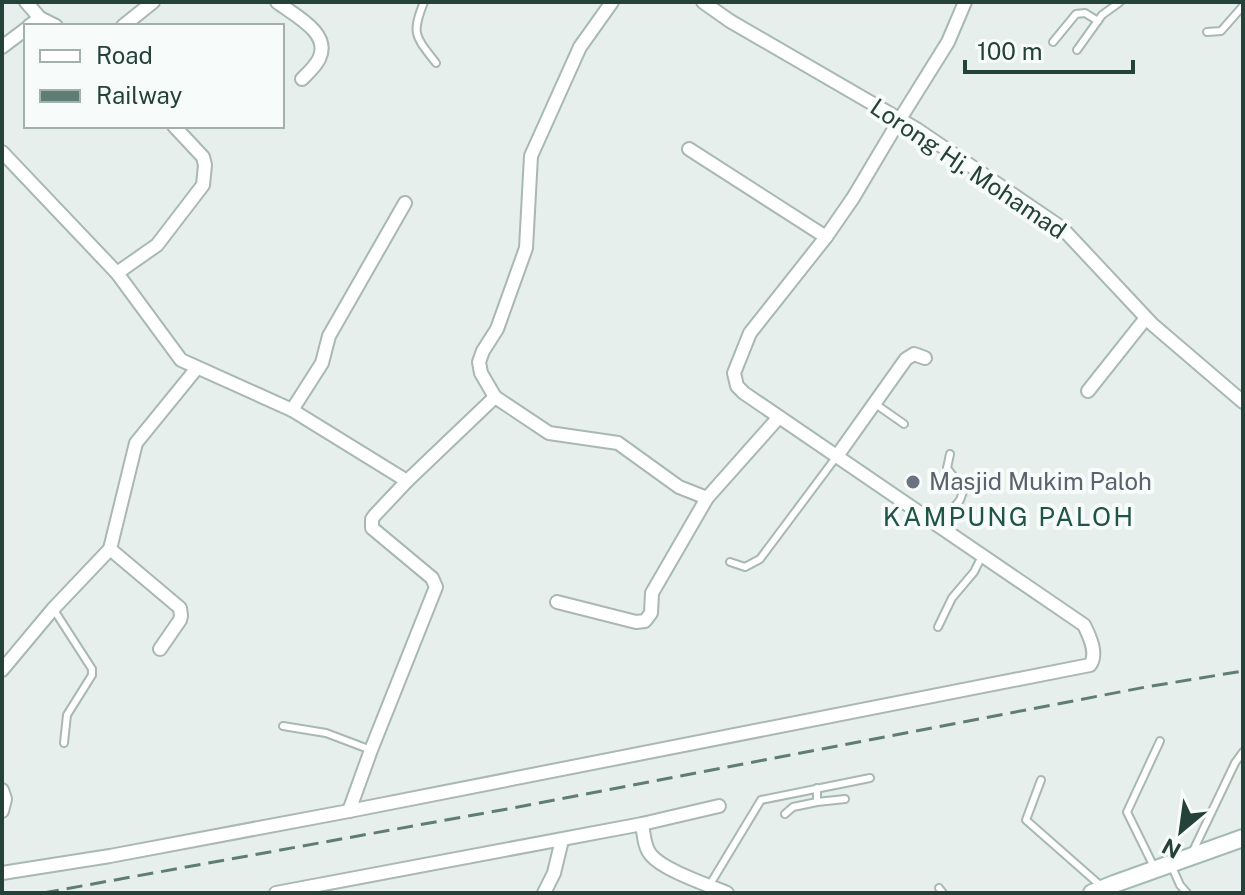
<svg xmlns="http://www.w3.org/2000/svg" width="1245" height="895" font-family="'Public Sans',sans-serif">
	<rect width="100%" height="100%" fill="#e6efeb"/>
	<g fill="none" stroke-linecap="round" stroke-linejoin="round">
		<defs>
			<g id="service">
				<path d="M424,2C411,34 415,36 436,63"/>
				<path d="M1207,32L1221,31L1243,6"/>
				<path d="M1053,42L1076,14L1085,13L1098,21"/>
				<path d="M1077,50L1102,15L1120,2"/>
				<path d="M874,403L904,424"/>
				<path d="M939,526L960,500L963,492L960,485L947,468L950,454"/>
				<path d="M730,562L745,567L760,559L837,456"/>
				<path d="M54,610L92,669V675L67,715L64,743"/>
				<path d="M938,627L952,598L974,572L982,556"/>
				<path d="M283,726L326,733L371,750"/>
				<path d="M1041,780L1026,820L1101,886"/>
				<path d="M817,802L845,799"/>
				<path d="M785,814L793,807L817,802V788"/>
				<path d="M1192,853L1235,763L1243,752"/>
				<path d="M1172,867L1180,885L1187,893"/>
				<path d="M1155,869L1127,812L1160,741"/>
				<path d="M709,886L761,800L870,778"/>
				<path d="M939,888L943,893"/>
			</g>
			<g id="minor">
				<path d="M26,2L40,18"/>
				<path d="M277,2C294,15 332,33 319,59C315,67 308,73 302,79"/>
				<path d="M703,2L730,21L918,130L1062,228L1152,324L1243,402"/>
				<path d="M29,26L40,18L56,26"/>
				<path d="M123,26L153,2"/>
				<path d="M2,47L26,29"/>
				<path d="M689,149L826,237"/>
				<path d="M2,152L117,273L181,360L292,410L407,481L375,515L372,519V528L432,578L436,587L371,750L349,811"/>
				<path d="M117,273L157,245L203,185L205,165L203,157L174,126"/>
				<path d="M1088,391L1146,318"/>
				<path d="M495,397L481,373L479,362L483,351L497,329L526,248L531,156L580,47L612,2"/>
				<path d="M292,410L322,363L329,336L405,203"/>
				<path d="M837,456L906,359L914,354L925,358"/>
				<path d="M407,481L495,397L549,433L618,443L679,487L707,498"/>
				<path d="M557,602L636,622L645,621L651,613L652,593L707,498L779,417"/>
				<path d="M160,649L180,620L181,616L180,608L110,549L136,443L197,368"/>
				<path d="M2,670L53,609L110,549"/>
				<path d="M2,790L5,799L2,811"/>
				<path d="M642,824L719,806"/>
				<path d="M2,873L110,856L349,811L1090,665C1098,654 1090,637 1084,625L744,393L737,386L734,373L750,333L826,237L853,198L900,119L948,42L965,2"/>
				<path d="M276,893L642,824C644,835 644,847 651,855C663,870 708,885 727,893"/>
				<path d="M544,893L554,873L562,840"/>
			</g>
			<path id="secondary" d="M1092,893L1114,884L1243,838"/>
		</defs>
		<use href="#service" stroke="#a8b8b2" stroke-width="10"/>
		<use href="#minor" stroke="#a8b8b2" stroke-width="16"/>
		<use href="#secondary" stroke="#a4bbb3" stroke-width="20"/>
		<use href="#service" stroke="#fff" stroke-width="6"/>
		<use href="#minor" stroke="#fff" stroke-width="12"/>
		<use href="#secondary" stroke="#fff" stroke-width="16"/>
		<path stroke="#5f7d75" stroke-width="3" stroke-dasharray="16 8" stroke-linecap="butt" d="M43,893L518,807L1146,687L1243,671"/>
	</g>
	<circle fill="#6b7280" stroke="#f7fbf9" stroke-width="3" cx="913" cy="482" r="8"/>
	<g text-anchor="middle" stroke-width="8" stroke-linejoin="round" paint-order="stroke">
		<g font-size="24" fill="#24423a" stroke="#f7fbf9">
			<text transform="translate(968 169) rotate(34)" y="8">Lorong Hj. Mohamad</text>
		</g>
		<g font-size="24" fill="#5b616d" stroke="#f7fbf9" text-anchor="start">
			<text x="929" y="490">Masjid Mukim Paloh</text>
		</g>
		<g font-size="26" letter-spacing="2" fill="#1f5548" stroke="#f7fbf9">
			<text x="1009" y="526">KAMPUNG PALOH</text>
		</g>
	</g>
	<rect width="1245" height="895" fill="none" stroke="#24423a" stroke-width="8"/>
	<rect x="24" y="24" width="260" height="104" fill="#f7fbf9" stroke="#a3b1ad" stroke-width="2"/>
	<rect x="40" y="50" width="40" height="12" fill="#ffffff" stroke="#a3b1ad" stroke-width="2"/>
	<text x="96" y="64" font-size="24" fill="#24423a">Road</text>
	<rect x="40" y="90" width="40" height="12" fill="#5f7d75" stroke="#a3b1ad" stroke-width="2"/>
	<text x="96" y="104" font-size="24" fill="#24423a">Railway</text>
	<g transform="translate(1181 831) rotate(209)" stroke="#f7fbf9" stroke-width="6" paint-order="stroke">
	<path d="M0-6L14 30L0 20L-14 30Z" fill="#24423a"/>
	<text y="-12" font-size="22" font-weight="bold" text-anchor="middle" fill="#24423a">N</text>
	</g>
	<path d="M965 60v12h168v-12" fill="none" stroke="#24423a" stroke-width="4"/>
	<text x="977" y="60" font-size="24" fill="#24423a" stroke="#f7fbf9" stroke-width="6" paint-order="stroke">100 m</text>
</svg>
